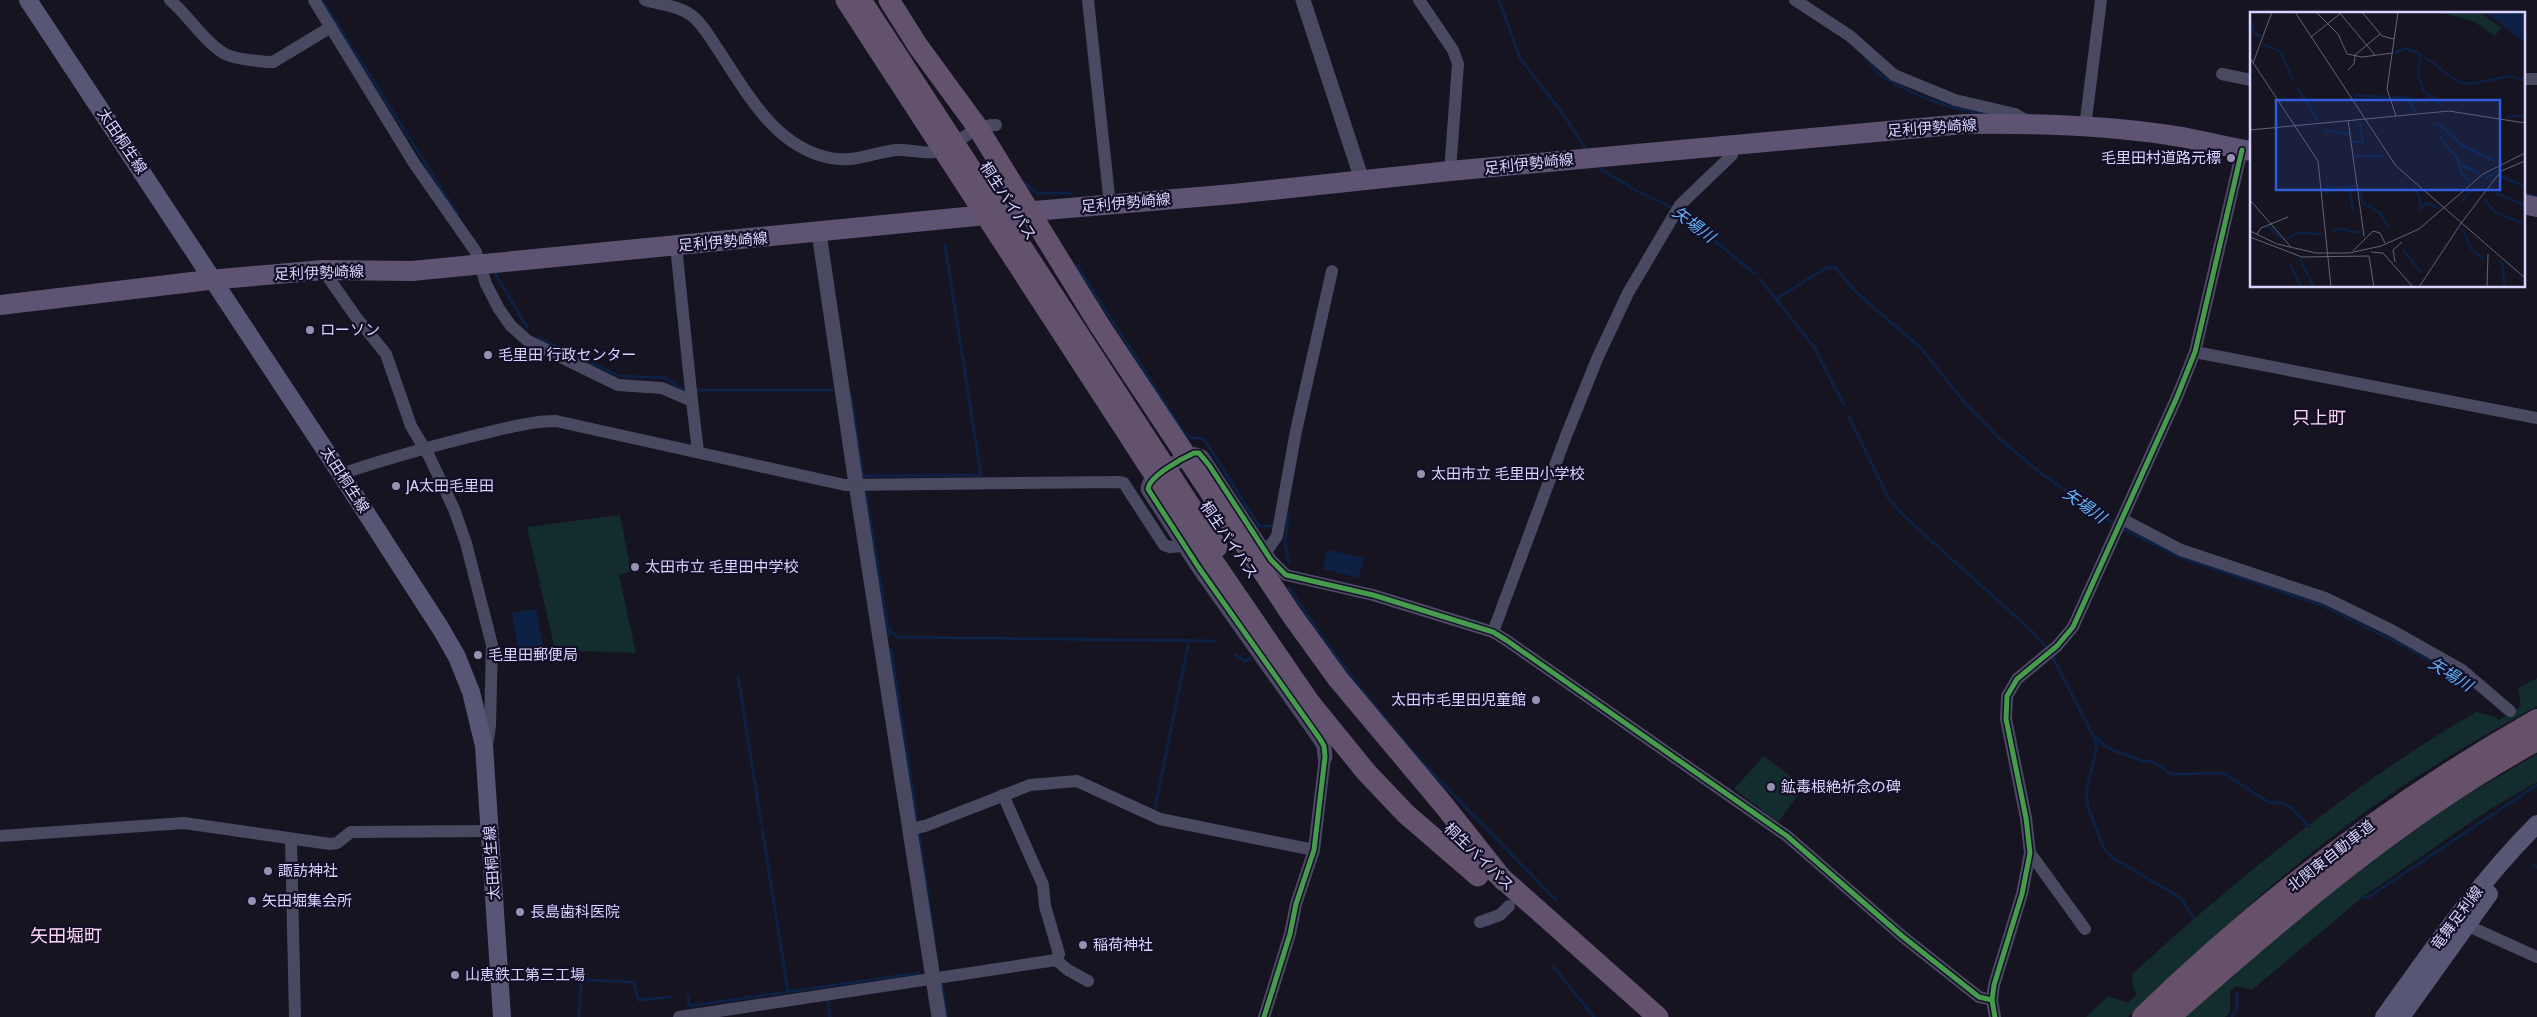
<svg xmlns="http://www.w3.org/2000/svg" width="2537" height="1017" font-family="Cabin,'Noto Sans JP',sans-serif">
	<rect width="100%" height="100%" fill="#161421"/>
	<g fill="#132c2d">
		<path d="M620,515L631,571L619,575L636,653L555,650L527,527Z"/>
		<path d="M2537,678V706C2475,740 2414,776 2357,818C2276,877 2201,948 2128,1017H2086L2108,996L2128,1003L2137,994L2133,988L2132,974C2239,877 2351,785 2476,712L2492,716L2499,720L2521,706L2518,688Z"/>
		<path d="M2537,754V782L2490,809L2364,896L2252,990L2237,986L2230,991V1012L2225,1017H2184L2317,901L2446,807Z"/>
		<path d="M1764,756L1804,787L1778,822L1734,789Z"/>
	</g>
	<g fill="#0d2144">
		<path d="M1327,550L1364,558L1359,578L1323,569Z"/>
		<path d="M536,609L543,647L518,651L512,613Z"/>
	</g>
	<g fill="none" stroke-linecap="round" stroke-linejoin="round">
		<g stroke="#0d2144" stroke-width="3">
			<path d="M322,0L458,215"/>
			<path d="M1499,0L1520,58L1566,118L1586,150"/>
			<path d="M1865,57C1871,63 1876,72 1883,77C1913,95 1953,111 1988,114"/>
			<path d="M1601,169L1637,191L1673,208"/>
			<path d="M1022,181L1037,193H1071L1072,195"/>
			<path d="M2523,194L2537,197"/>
			<path d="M1679,211L1755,274"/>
			<path d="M1077,266L1183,431L1189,437L1204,439L1259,526H1273"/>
			<path d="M493,270L527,327"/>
			<path d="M1760,279L1814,347L1844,405"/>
			<path d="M1776,299L1826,268L1835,267L1857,293L1921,348L1966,404L2001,440L2042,474L2116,525"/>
			<path d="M539,338L619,376L665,378L684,390"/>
			<path d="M693,390H833"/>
			<path d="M851,394L863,477"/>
			<path d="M1848,415L1889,499L1905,517L2034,633L2047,649"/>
			<path d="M863,476L981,475L945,245"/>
			<path d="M865,488L889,635"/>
			<path d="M1288,516L1285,544L1289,563"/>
			<path d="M2121,528L2180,557L2321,605L2402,645L2460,677L2474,688"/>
			<path d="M1289,588C1330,650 1376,711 1426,766C1468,811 1513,855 1556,900"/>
			<path d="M888,628L897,637L1214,641"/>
			<path d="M891,650L917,820"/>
			<path d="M2051,654L2096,741V750L2086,793L2088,807L2104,849L2113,858L2176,895L2183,901L2193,917"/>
			<path d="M1236,655L1245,661L1250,659"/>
			<path d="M738,676L761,822"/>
			<path d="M2095,736L2104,745L2113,750L2143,761L2154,762L2171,774L2224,773L2268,802L2283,803L2293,809L2309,827"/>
			<path d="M1155,808L1189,641"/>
			<path d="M762,827L788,992"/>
			<path d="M919,834L934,938"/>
			<path d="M2534,865L2537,867"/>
			<path d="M2363,897L2367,898L2537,785"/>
			<path d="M1554,967L1594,1017"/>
			<path d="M942,985L947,1017"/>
			<path d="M688,996L689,1006L919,973"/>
			<path d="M827,997L830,1017"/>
			<path d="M579,1017L581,983L585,980L634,982L638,1000L670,997"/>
			<path d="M2232,1017L2237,1008V993"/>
		</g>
		<g stroke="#4a4962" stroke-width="12">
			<path d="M170,0C188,15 205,43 225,54C237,60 254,60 267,62H273L331,27"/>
			<path d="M314,0L414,163L476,252L486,284L499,309L511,326L528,341L618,385L662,388L692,401L698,452"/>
			<path d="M645,0C661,5 677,5 691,15C702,23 709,36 717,48C747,92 773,146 830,158C854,163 874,152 897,150C912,149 927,156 942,150C961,142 975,124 996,125"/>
			<path d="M1088,0L1110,205"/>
			<path d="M1419,0L1453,50L1458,64L1450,171"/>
			<path d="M1795,0L1850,36L1894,75L1955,100L2015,114L2027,121"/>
			<path d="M2222,74L2251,80"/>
			<path d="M2523,79H2537"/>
			<path d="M2085,127L2101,0"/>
			<path d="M676,246L692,401"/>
			<path d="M323,270L356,317L386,354L411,426L429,456L454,509L466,543L492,645L490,726L488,740L484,746"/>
			<path d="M2195,352L2537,418"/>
			<path d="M1186,457L1194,453L1203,456L1271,560L1286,575L1373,595L1493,632L1506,640L1787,836L1902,936L1979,997L1992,1000"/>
			<path d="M341,474C385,459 429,447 473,436C500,430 528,421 556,421L845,485L1118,482L1124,483L1127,488L1164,545L1170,547L1183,546"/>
			<path d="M2122,519L2181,550L2325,598L2391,630L2462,670L2510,711"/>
			<path d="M1266,552L1277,536L1296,431L1332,271"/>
			<path d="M1493,632L1566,436L1597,359L1628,293L1680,205L1732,155V145"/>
			<path d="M1003,795L1043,885L1045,906L1059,954L1056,960L1068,970L1088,981"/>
			<path d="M910,829L925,826L1030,785L1077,781L1160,819L1314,850"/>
			<path d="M0,836L184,823L330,844L337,843L351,832L490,831"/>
			<path d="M291,839L295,1017"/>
			<path d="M2030,853L2085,929"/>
			<path d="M1480,922L1500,915L1509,906"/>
			<path d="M2475,929L2537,957"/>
			<path d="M679,1017L1056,960"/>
			<path d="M1264,1017L1290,934L1296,904L1314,850L1325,757"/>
			<path d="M1995,1017L1992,1000L1994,985L2022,894L2030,853L2026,818L2006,719L2007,696L2017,679L2057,646L2073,627L2177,397L2195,352L2242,150"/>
		</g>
		<g stroke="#4a4962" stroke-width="15">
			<path d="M1303,0L1362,180"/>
			<path d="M819,233L856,484L939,1017"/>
			<path d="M1186,457C1175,464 1149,474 1148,489L1199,568L1320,739L1324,746L1325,757"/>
		</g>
		<g stroke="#575674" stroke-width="18">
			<path d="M28,0L341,474L441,629L457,657L471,692L484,746L502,1017"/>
			<path d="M2384,1017C2432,950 2479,882 2537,824"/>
			<path d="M2401,1017L2489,894"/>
		</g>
		<g stroke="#5e5373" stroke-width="20">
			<path d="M2523,204L2537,207"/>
			<path d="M0,305L209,280L323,270L412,271L986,215L1233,194L1450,171L1964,124C2031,123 2102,125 2169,135C2196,139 2223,146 2251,151"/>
		</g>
		<g stroke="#62526e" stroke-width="21">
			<path d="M846,0L1165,491L1310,703L1367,773L1406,814L1478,876"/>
			<path d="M889,0L918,46L978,128L1100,326L1291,614L1338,679L1442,803L1504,881"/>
			<path d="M1495,872L1658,1017"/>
		</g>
		<g stroke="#67516a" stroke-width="22">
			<path d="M2143,1017C2262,901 2393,802 2537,720"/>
			<path d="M2169,1017C2285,915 2401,814 2537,740"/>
		</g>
		<path stroke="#62526e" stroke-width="21" d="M861,0L1217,547"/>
		<defs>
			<g id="cycleway">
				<path d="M1264,1017L1290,934L1296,904L1314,850L1325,757L1324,746L1320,739L1199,568L1148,489C1149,476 1183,458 1194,453H1199L1209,465L1271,560L1286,575L1373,595L1493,632L1506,640L1787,836L1902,936L1979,997L1992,1000"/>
				<path d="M1995,1017L1992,1000L1994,985L2022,894L2030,853L2026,818L2006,719L2007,696L2017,679L2057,646L2073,627L2177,397L2195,352L2242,150"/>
			</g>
		</defs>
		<use href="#cycleway" stroke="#130f26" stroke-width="8"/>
		<use href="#cycleway" stroke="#469c4c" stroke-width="5"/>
	</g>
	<g fill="#9591b1" stroke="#130f26" stroke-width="2">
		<circle cx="2231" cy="158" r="5"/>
		<circle cx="310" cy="330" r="5"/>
		<circle cx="488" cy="355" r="5"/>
		<circle cx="1421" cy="474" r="5"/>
		<circle cx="396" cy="486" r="5"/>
		<circle cx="635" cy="567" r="5"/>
		<circle cx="478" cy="655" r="5"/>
		<circle cx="1536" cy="700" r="5"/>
		<circle cx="1771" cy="787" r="5"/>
		<circle cx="268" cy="871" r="5"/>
		<circle cx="252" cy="901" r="5"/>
		<circle cx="520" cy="912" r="5"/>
		<circle cx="1083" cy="945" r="5"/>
		<circle cx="455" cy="975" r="5"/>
	</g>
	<g text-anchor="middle" stroke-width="4.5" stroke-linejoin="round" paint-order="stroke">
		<g font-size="15" fill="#d9d4ff" stroke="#130f26">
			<text transform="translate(1932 128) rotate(-4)" y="5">足利伊勢崎線</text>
			<text transform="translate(122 141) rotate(56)" y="5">太田桐生線</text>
			<text transform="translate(1529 164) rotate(-6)" y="5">足利伊勢崎線</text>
			<text transform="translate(1008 201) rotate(57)" y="5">桐生バイパス</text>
			<text transform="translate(1126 203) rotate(-5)" y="5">足利伊勢崎線</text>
			<text transform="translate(723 242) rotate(-5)" y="5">足利伊勢崎線</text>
			<text transform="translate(319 273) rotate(-2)" y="5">足利伊勢崎線</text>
			<text transform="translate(345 480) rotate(57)" y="5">太田桐生線</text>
			<text transform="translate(1229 540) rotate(56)" y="5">桐生バイパス</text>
			<text transform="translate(2331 856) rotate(-38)" y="5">北関東自動車道</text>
			<text transform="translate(1479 857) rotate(44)" y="5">桐生バイパス</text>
			<text transform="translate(492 863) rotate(-94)" y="5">太田桐生線</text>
			<text transform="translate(2457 918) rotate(-53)" y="5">竜舞足利線</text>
		</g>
		<g font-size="15" fill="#d9d4ff" stroke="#130f26" text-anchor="start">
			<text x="2221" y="163" text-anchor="end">毛里田村道路元標</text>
			<text x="320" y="335">ローソン</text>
			<text x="498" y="360">毛里田 行政センター</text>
			<text x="1431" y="479">太田市立 毛里田小学校</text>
			<text x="406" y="491">JA太田毛里田</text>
			<text x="645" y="572">太田市立 毛里田中学校</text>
			<text x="488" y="660">毛里田郵便局</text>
			<text x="1526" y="705" text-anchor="end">太田市毛里田児童館</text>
			<text x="1781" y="792">鉱毒根絶祈念の碑</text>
			<text x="278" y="876">諏訪神社</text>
			<text x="262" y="906">矢田堀集会所</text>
			<text x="530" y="917">長島歯科医院</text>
			<text x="1093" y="950">稲荷神社</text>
			<text x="465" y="980">山恵鉄工第三工場</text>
		</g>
		<g font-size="16" font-style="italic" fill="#62b6ff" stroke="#130f26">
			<text transform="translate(1694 224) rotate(37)" y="6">矢場川</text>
			<text transform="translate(2085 505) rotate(35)" y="6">矢場川</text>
			<text transform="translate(2451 674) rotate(32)" y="6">矢場川</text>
		</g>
		<g font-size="18" fill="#ffd6f0" stroke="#130f26">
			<text x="2319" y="424">只上町</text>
			<text x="66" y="942">矢田堀町</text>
		</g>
	</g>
	<g transform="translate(2250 12)">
		<rect width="275" height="275" fill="#161421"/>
		<path d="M188,0H230L251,16L245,24L223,9Z" fill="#132c2d"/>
		<path d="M235,0H275V30L268,25Z" fill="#0d2144"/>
		<path fill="none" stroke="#0d2144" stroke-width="2.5" d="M3,10V19L10,25M13,32L31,40L43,68M145,41L156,36L171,43L168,60L173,79L191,91M175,45L208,70L221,72L260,64L275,68M47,75L68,109M104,83L137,85M142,85H157L165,100M255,105L275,103M183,114L188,111L213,134L245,149M74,118L99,122M189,124L207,146L212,163L220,169M102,130H113L110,110M105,144H133M211,153L230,161M250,164L274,174M235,167L249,158M164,174L169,183L171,197L176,191L188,196M99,175L103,200M109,175L112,190L130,201L139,216M87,176L105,174M246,181L275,193M73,182L77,181L78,174L85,176M234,187L245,200L272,211M211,190L224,175M17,216L20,215L31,227M212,217L222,238L234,247M82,219L92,217L110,221M37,227L48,221L73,222M153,238L171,260M50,247L64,275M249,249L252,251L255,275M40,252L51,275"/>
		<path fill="none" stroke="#64617a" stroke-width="1" d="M45,0L146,154L275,266M66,0L88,22L97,42L112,45L143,41M89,0L125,43M112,0L132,24L144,27M61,25L91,1M0,46L68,149L81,275M3,51L22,0M98,58L104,52L105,43L130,22M146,104L137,77L148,0M98,108L114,224M0,118L199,99L275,111M0,188L41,235M212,210L251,159L275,149M0,219L27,232L66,241H99L131,234L169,217L233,162L275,141M7,222L11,216L38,205M0,225L52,245L119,244L124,275M103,239L123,219L130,221L135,231M121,240L133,241L163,275M145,250L143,238L152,230M169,275L212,210M237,275L238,242"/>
		<path fill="#305bdc" fill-opacity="0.15" stroke="#305bdc" stroke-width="2.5" d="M26,88H250V178H26Z"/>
		<rect width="275" height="275" fill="none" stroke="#d9d4ff" stroke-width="2.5"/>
	</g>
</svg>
